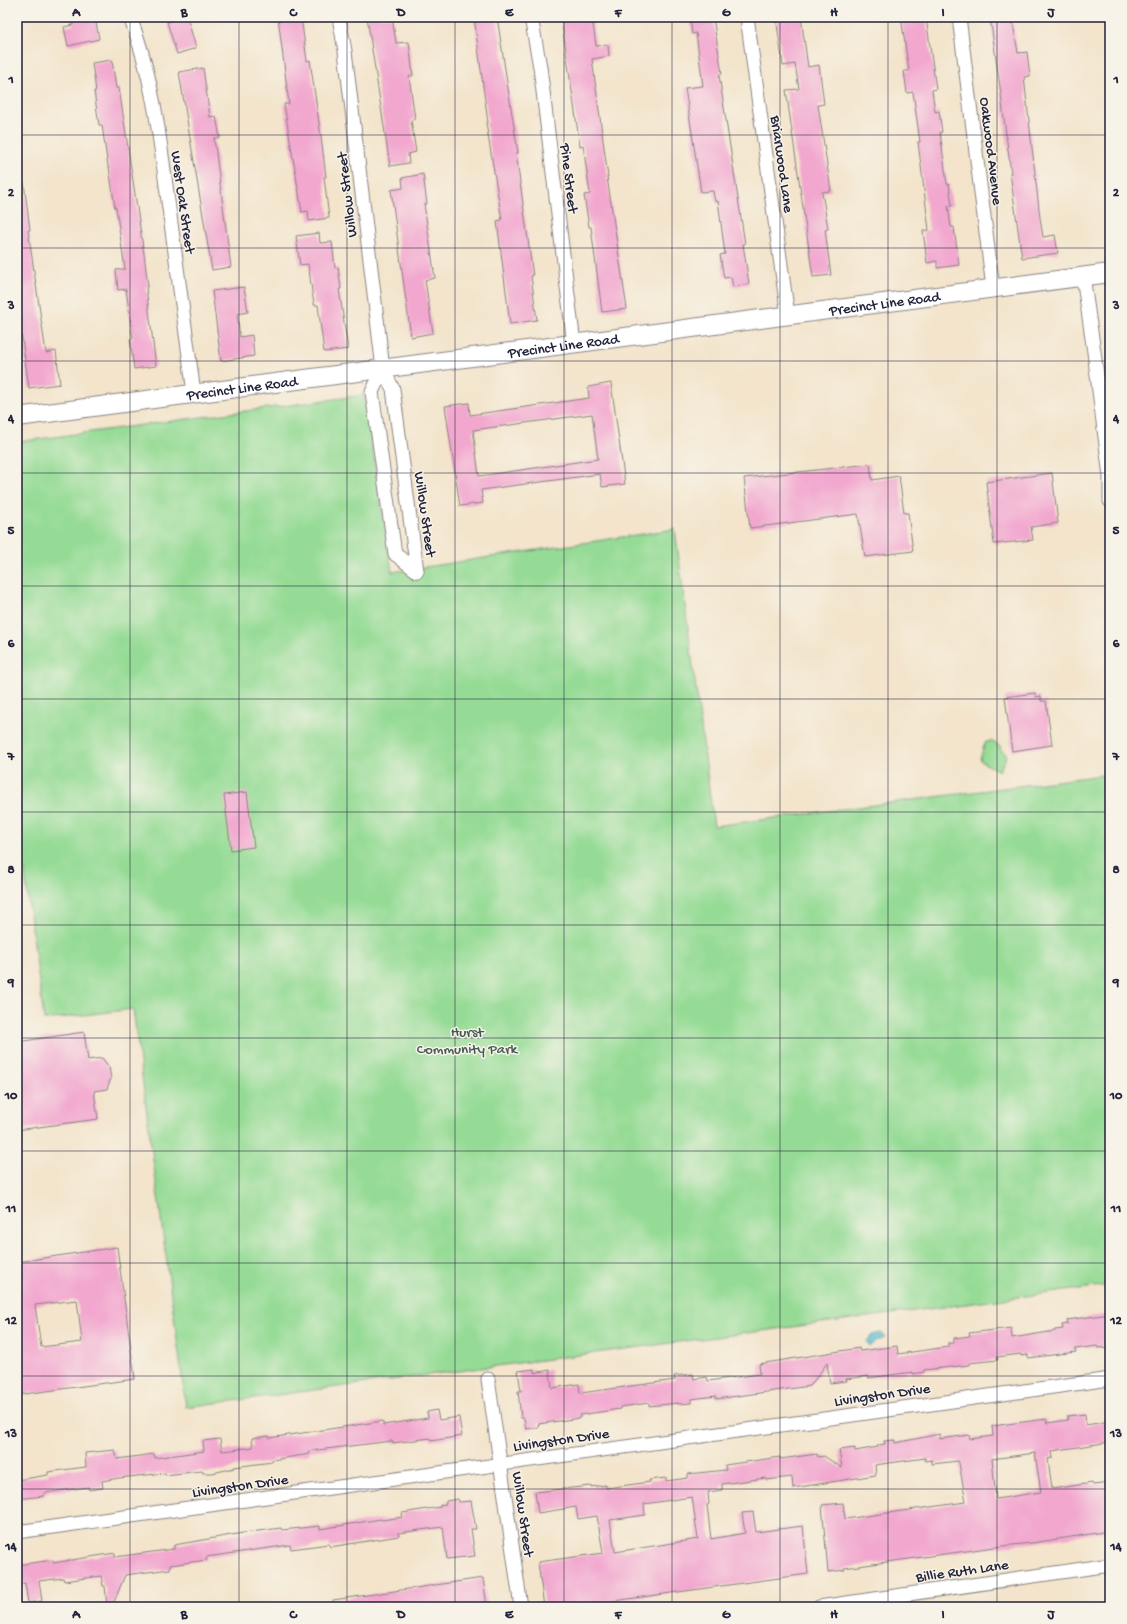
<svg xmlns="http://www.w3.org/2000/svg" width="1127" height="1624" font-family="'Gochi Hand',sans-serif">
	<rect width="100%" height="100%" fill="#f7f3e8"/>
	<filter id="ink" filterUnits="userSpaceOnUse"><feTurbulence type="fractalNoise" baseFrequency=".025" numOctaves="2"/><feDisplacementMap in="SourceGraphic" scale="8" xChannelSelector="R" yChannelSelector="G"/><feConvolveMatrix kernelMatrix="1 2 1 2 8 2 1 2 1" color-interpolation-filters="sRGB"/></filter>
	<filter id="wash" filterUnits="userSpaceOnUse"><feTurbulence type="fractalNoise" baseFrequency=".012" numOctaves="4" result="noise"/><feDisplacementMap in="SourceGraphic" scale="16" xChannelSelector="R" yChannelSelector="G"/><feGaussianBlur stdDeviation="0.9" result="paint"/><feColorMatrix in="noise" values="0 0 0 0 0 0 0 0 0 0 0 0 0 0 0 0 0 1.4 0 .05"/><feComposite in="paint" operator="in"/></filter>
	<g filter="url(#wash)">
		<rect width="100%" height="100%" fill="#f3e4cb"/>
		<g fill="#95db95" stroke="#5c7e68">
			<path d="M364,395L392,572L675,529L714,826L1110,774V1285L186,1407L133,1009L44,1020L17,815V442Z"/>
			<path d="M991,741L1000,746L1001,750L1007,755L999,771L982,762L980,758C983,752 983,746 986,742Z"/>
		</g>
		<path fill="#55bfd1" stroke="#3c7086" d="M879,1333L883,1334L885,1337L869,1346L867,1342L873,1335Z"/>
		<g id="blocks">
			<g fill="#f2a7cf" fill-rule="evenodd">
				<path d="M72,17H95L99,39L68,46L64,27L73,25Z"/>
				<path d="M183,17H187L196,48L177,54L167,22Z"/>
				<path d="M278,17H301L307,61L310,60L321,137L326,177H324L329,218L309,221L308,211L302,212L284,104H289Z"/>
				<path d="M367,17H392L396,43L409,42L413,76H409L415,119L411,120L416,152L408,154L409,163L390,166Z"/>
				<path d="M474,17H497L518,153H516L533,276H531L537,320L510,324L497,221L502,220L486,123H488Z"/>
				<path d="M561,17H592L596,46L608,45L609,56L592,59L608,177H607L627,309L602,312L591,227H589L584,195L590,194L583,145L580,146Z"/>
				<path d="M690,17H713L722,74L719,75L745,244H743L749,284L733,287L731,277L724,278L720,255L725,254L718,201L715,202L713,191L701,192L685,88L703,86L696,33L692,34Z"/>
				<path d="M776,17H801L808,67L819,65L824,104L818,105L831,191L822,192L828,229L825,230L831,275L813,277L786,90L799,89L795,64L783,66Z"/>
				<path d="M901,17H926L936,89L932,90L935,112L939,111L942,132H940L947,184H949L952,206H948L951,227H954L959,265L937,268V261L927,263L923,231L929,230L918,142H920L913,92L907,93L904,71H909Z"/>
				<path d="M990,17H1012L1018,53L1027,52L1030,76L1024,77L1040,218L1043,237L1055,235L1058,253L1022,258L1010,173H1011L1000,87Z"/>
				<path d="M112,60L116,88H119L144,254L148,286L146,287L156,366L134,369L130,339H133L126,289L118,290L116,270L125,269L116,208H115L109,167H108L102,125H99L94,91H96L92,63Z"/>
				<path d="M203,68L210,117L216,116L220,138H214L231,267L212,270L179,72Z"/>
				<path d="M423,174L427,204H424L435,278L425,280L433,333L411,337L391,190L403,188L402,178Z"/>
				<path d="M24,183L30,230H28L46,353L56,351L60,384L29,388L20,324L22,323L17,288V184Z"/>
				<path d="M319,233L320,243L332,242L335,268L338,267L341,289H339L348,349L324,352L318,305H314L308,264L300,265L296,236Z"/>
				<path d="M244,287L248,312L237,314L240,337L252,335L254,356L221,361L212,291Z"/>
				<path d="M611,383L625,484L602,487L600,474L481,490L483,503L460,506L445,406L469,403L470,415L589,398L588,387ZM592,414L598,459L479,476L473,430Z"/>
				<path d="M870,464L872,480L899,476L904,513H908L913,551L865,557L858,514L750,528L744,478Z"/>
				<path d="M1052,473L1058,523L1031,527L1033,540L994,544L986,482Z"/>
				<path d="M1035,693L1036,697L1041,696V701H1046L1052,745L1012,751L1005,697Z"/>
				<path d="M247,792L254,847L231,850L224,795Z"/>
				<path d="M84,1032L88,1060L102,1058L109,1067L111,1078L107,1089L94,1091L98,1119L17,1130V1042Z"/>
				<path d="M117,1247L135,1379L17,1395V1262ZM77,1300L82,1342L41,1347L35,1305Z"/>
				<path d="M1110,1314V1347L1098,1348L1097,1346L1075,1349L1076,1352L1028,1358V1355L1021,1356V1354L997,1357L998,1360L969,1363V1365L924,1370V1372L913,1374V1372L868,1378V1376L846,1379L847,1381L830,1383L827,1363L810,1386L716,1399V1396L691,1399V1403L678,1404V1403L649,1406V1403L620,1407V1409L580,1415V1418L538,1424L539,1427L526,1429L524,1418H521L518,1391H521L518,1371L534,1369V1373L550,1370L552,1388L579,1384L580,1393H581L675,1380L674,1376L693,1374L694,1379L707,1377L708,1381L760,1374L759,1364L859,1348L860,1351L897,1346L898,1354L926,1350L948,1347V1343H954V1338L970,1336L969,1333L1011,1328L1012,1338L1055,1331V1330L1063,1329L1062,1325L1068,1324L1067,1320Z"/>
				<path d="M437,1410L439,1420L459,1417L462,1436L431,1441L430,1438L393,1443L392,1441L309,1451L310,1454L272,1460V1462L234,1467V1468L226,1470L212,1473H203L202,1471L165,1475V1473L119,1478L102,1481L103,1488L89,1490L88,1487L44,1493V1496L17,1499V1480L48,1475V1472L86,1467L85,1453L115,1450L117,1459L154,1454L155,1458L204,1451L203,1441L220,1439L222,1451L232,1450L253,1447L252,1438L269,1436V1438L383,1421V1425L428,1418L427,1412Z"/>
				<path d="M1085,1414L1086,1425L1110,1421V1442L1052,1451L1053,1458L1048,1459L1052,1489L1092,1483L1093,1485L1110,1483V1531L1032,1543L1002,1546L844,1568L845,1570L828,1572L822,1505L843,1503L845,1519L966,1502L959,1463L958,1461L932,1464V1460L925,1461V1458L875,1465L876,1475L793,1488L792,1477L766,1480V1478L722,1484V1490L708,1492L709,1504L707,1505L711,1539L745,1533L742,1513L753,1512L756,1532L803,1526L808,1574L570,1607H544L538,1562L603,1553L597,1516L578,1519L576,1507L538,1513L535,1492L590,1486V1487L606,1485V1488L650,1482L649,1480L666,1478V1481L688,1478V1474L726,1470L725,1465L780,1457V1459L817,1454L818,1457L824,1456L842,1468L839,1450L855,1448V1451L878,1447V1445L885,1444L884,1441L895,1440V1443L940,1434V1439L969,1435L970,1439L993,1436L992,1426L1046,1419L1047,1423L1068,1420L1067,1416ZM1035,1453L1041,1492L996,1499L992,1459ZM692,1497L698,1539L615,1552L610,1520L645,1515L644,1504Z"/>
				<path d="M458,1499L459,1502L471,1501L476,1529H471L475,1556L447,1559L443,1527L398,1533L399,1536L330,1547L329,1544L291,1549L290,1545L206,1557L207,1560L170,1565V1569L125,1575L112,1607H107L105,1586H103L101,1576L64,1581L63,1578L39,1581L42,1601L28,1603L25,1583L17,1584V1565L53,1560V1563L115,1553V1557L174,1549V1545L243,1533L281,1528L282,1530L320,1526V1529L381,1519L382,1520L403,1517L402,1513L440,1507V1505L446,1504V1501Z"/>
				<path d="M483,1578L487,1607H333V1600Z"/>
			</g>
		</g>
	</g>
	<g filter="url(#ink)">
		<use href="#blocks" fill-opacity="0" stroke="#8a8383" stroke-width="1"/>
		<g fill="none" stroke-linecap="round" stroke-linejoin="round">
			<defs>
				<g id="street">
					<path d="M130,17C153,76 160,139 168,201C177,265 185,329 194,393"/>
					<path d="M339,17L345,51L383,369L393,389L417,571"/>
					<path d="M531,17L540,67L574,344"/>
					<path d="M747,17L788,316"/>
					<path d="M959,17L993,288"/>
					<path d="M1083,276L1094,352L1110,476V501"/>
					<path d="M383,369L372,392L395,554L417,571"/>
					<path d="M488,1379L521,1607"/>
					<path d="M17,1532L1110,1379"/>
					<path d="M819,1607L1110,1565"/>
				</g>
				<g id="secondary">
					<path id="s1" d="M17,417L1110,273"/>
				</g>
			</defs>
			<use href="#street" stroke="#8a8383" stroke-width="15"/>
			<use href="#secondary" stroke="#8a8383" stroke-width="20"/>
			<use href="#street" stroke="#fff" stroke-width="13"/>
			<use href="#secondary" stroke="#fff" stroke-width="18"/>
		</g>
	</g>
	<path fill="none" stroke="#22223b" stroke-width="1" stroke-opacity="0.55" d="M130,17V1607M239,17V1607M347,17V1607M455,17V1607M564,17V1607M672,17V1607M780,17V1607M888,17V1607M997,17V1607M17,135H1110M17,248H1110M17,361H1110M17,473H1110M17,586H1110M17,699H1110M17,812H1110M17,925H1110M17,1038H1110M17,1151H1110M17,1263H1110M17,1376H1110M17,1489H1110"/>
	<g text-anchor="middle" stroke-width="3" stroke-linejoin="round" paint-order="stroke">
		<g font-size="15" fill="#22223b" stroke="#f7f3e8">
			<text transform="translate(992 151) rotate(83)" y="5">Oakwood Avenue</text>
			<text transform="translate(783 164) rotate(82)" y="5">Briarwood Lane</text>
			<text transform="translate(570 178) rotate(83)" y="5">Pine Street</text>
			<text transform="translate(346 195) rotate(-97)" y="5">Willow Street</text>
			<text transform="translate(184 202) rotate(82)" y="5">West Oak Street</text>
			<text dy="5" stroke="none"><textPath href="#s1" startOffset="875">Precinct Line Road</textPath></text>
			<text dy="5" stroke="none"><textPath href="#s1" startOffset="551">Precinct Line Road</textPath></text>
			<text dy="5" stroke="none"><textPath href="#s1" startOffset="227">Precinct Line Road</textPath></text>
			<text transform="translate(426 514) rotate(82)" y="5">Willow Street</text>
			<text transform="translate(882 1394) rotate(-8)" y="5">Livingston Drive</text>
			<text transform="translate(561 1439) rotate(-8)" y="5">Livingston Drive</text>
			<text transform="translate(240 1485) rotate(-8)" y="5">Livingston Drive</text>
			<text transform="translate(524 1514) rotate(82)" y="5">Willow Street</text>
			<text transform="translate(962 1570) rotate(-8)" y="5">Billie Ruth Lane</text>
		</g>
		<g font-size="15" fill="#445a56" stroke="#f7f3e8">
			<text x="467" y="1036">Hurst<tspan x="467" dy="17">Community Park</tspan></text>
		</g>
	</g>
	<rect width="1127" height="1624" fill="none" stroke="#f7f3e8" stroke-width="44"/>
	<rect x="22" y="22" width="1083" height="1580" fill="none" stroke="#22223b" stroke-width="1.5"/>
	<g font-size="13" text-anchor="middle" font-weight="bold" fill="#22223b">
		<text x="76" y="16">A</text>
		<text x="184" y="16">B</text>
		<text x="293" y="16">C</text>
		<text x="401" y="16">D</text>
		<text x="509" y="16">E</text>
		<text x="618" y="16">F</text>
		<text x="726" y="16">G</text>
		<text x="834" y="16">H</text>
		<text x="943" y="16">I</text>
		<text x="1051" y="16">J</text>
		<text x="11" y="83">1</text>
		<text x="1116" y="83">1</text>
		<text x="11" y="196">2</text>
		<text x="1116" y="196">2</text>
		<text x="11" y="309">3</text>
		<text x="1116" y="309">3</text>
		<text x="11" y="422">4</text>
		<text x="1116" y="422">4</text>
		<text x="11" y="534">5</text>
		<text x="1116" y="534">5</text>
		<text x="11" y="647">6</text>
		<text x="1116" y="647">6</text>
		<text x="11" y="760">7</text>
		<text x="1116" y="760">7</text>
		<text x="11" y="873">8</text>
		<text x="1116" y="873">8</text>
		<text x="11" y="986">9</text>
		<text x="1116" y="986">9</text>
		<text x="11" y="1099">10</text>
		<text x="1116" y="1099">10</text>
		<text x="11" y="1212">11</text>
		<text x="1116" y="1212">11</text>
		<text x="11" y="1324">12</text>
		<text x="1116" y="1324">12</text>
		<text x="11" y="1437">13</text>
		<text x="1116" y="1437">13</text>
		<text x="11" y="1550">14</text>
		<text x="1116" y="1550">14</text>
		<text x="76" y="1618">A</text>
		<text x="184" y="1618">B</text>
		<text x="293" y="1618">C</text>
		<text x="401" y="1618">D</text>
		<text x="509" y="1618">E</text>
		<text x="618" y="1618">F</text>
		<text x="726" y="1618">G</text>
		<text x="834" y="1618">H</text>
		<text x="943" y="1618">I</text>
		<text x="1051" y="1618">J</text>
	</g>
</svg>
